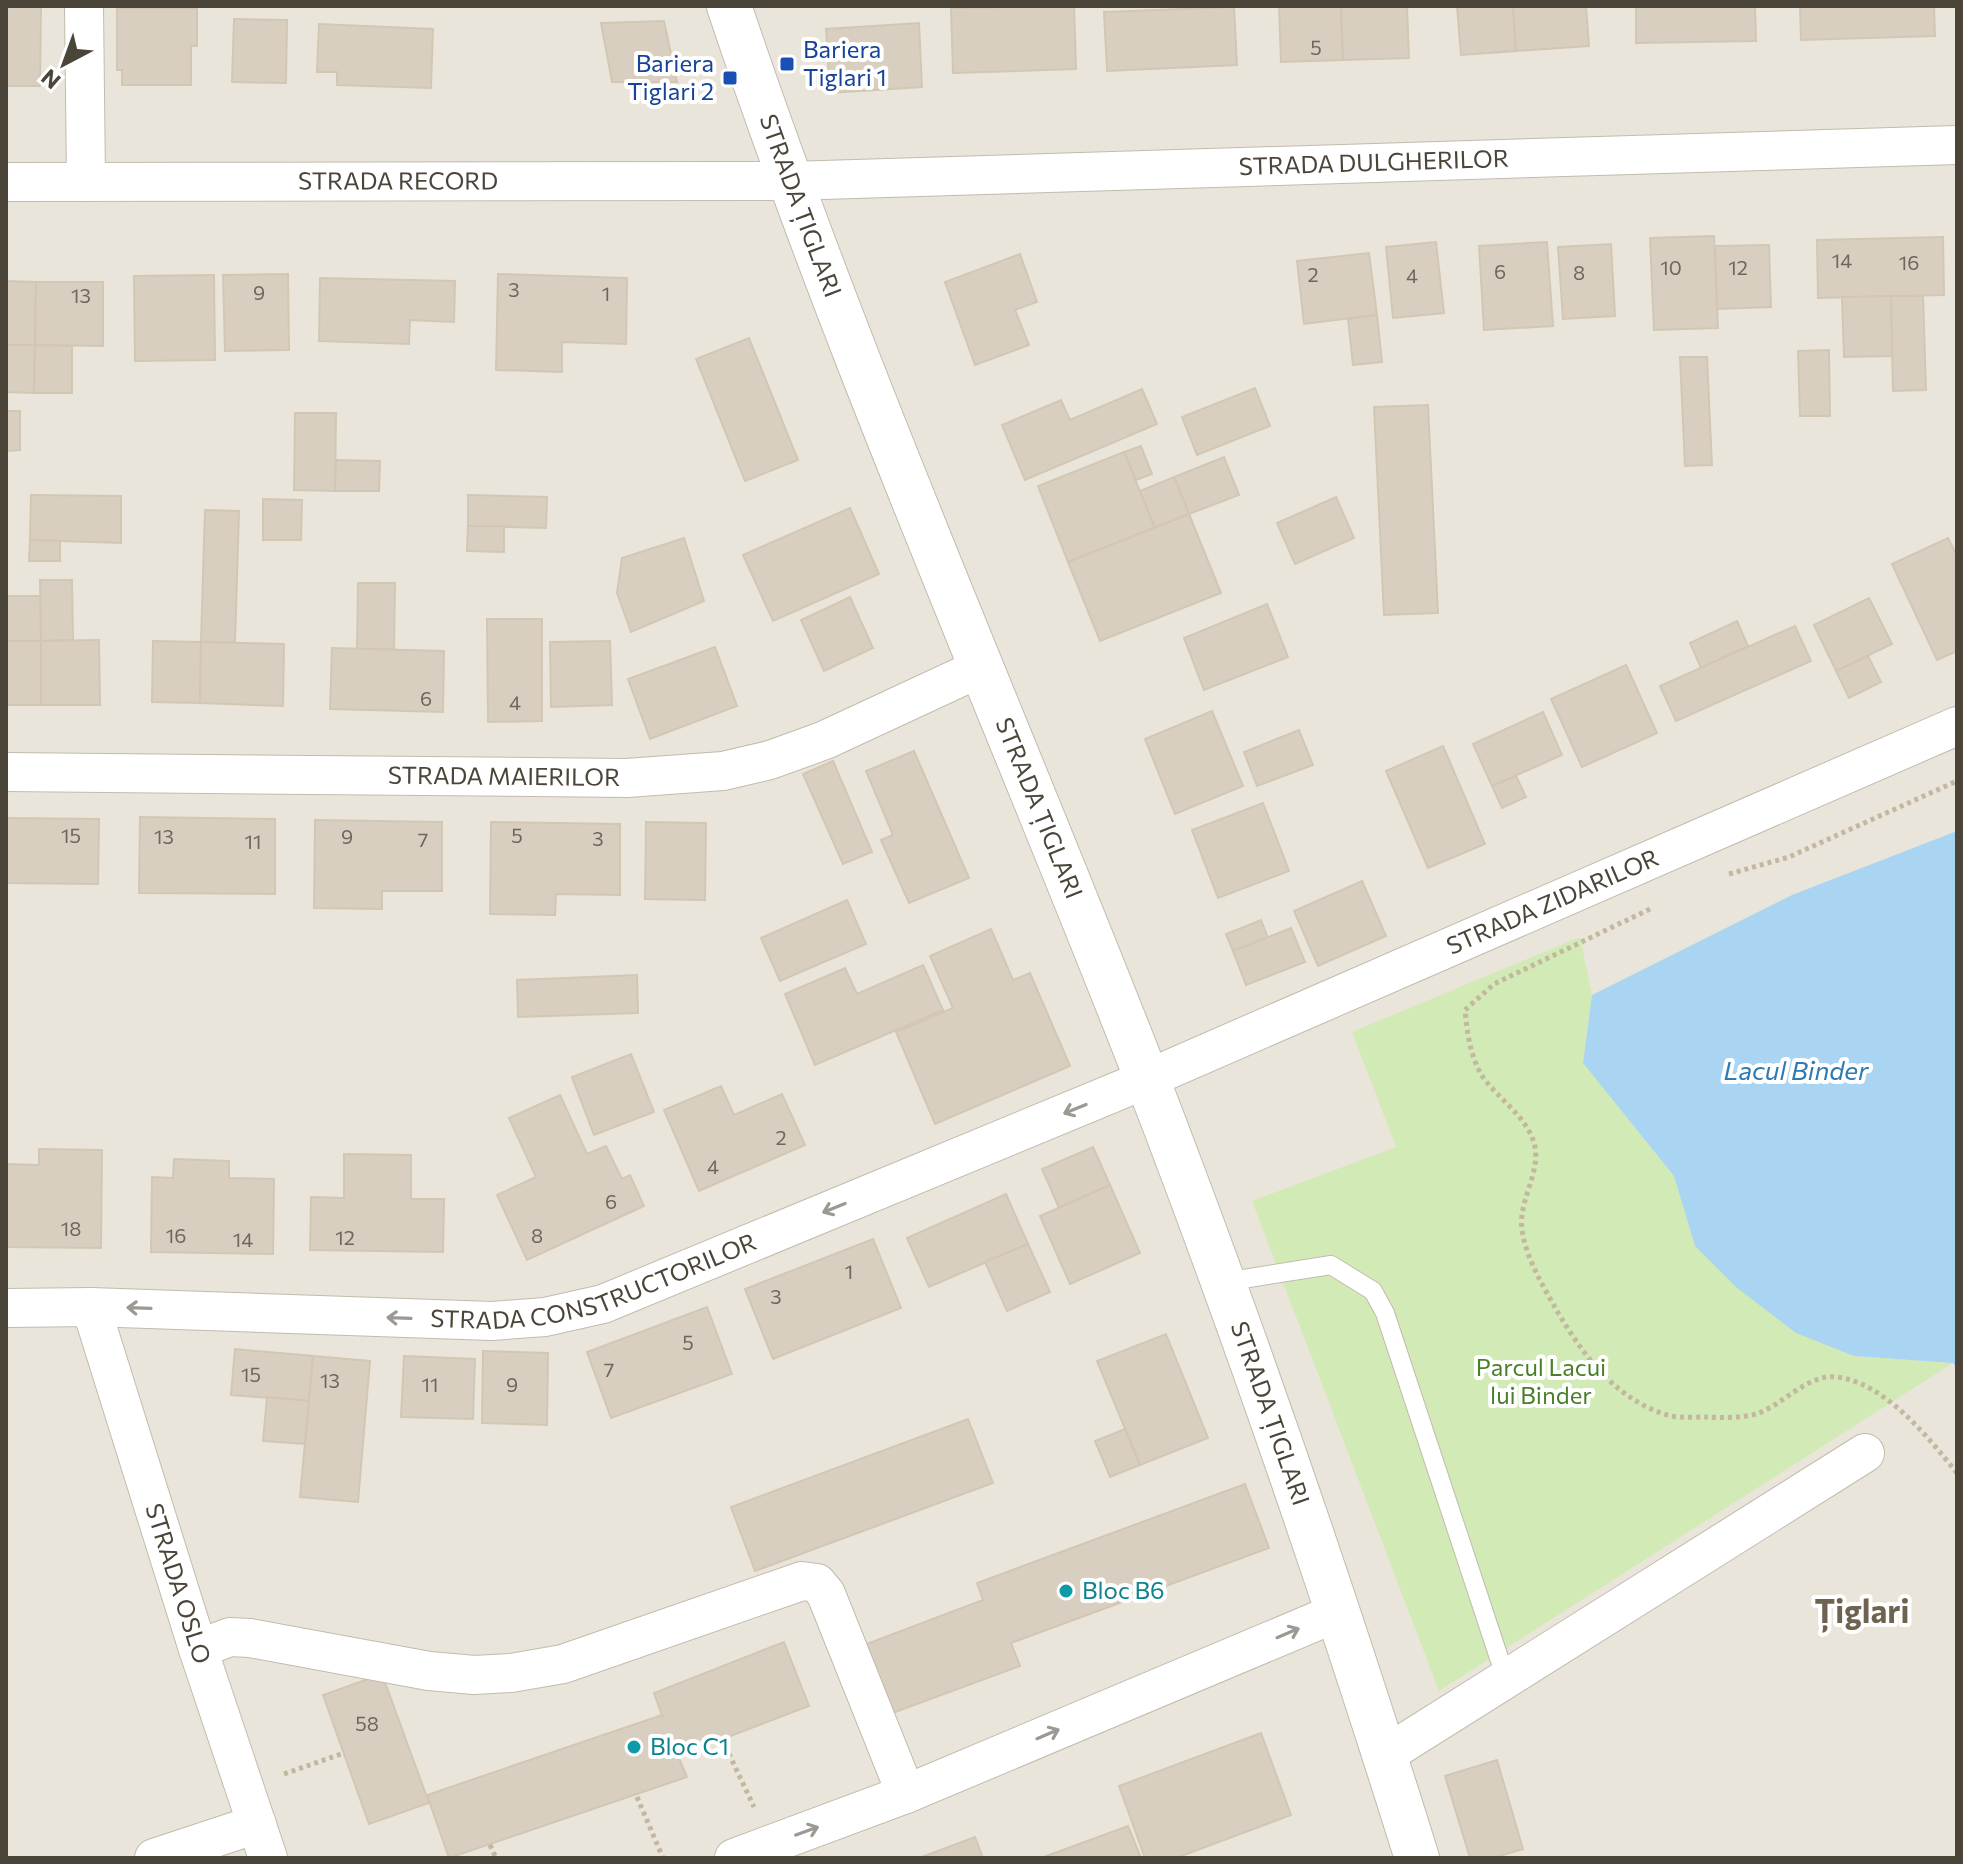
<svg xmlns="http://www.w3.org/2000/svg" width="1963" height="1864" font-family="Commissioner,sans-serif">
	<rect width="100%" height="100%" fill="#f6f3ec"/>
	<rect fill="#eae5da" x="6" y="6" width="1951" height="1852"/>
	<path fill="#d2eab5" d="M1580,937L1592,995L1583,1063L1674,1176L1695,1246L1854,1356L1953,1363L1439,1691L1252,1201L1396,1147L1352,1032Z"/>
	<path fill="#a9d4f2" d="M1957,831V1368L1953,1363L1854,1356L1796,1333L1736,1287L1695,1246L1674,1176L1583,1063L1592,995L1792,895Z"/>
	<g fill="#d8cfc1" stroke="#d3c7b4" stroke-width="2">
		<path d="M6,6H41L40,86H6Z"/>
		<path d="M1074,6L1076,69L953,73L951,8Z"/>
		<path d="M1279,6H1341L1343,60L1281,62Z"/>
		<path d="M1341,6H1407L1409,58L1343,60Z"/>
		<path d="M1457,6H1513L1516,51L1461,55Z"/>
		<path d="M1513,6H1586L1589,46L1516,51Z"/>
		<path d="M1636,6H1755L1756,41L1636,43Z"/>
		<path d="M1800,6H1934L1935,36L1801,40Z"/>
		<path d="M1234,7L1237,65L1107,71L1104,12Z"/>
		<path d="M117,8H197V46H191V85H122V70H117Z"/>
		<path d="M234,19L287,20L286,83L232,82Z"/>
		<path d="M664,21L677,82H612L601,23Z"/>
		<path d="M919,23L922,87L830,93L826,29Z"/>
		<path d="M319,24L433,29L431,88L337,85V72H317Z"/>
		<path d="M1714,236L1718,328L1654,330L1650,238Z"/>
		<path d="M1943,237L1944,295L1818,298L1817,240Z"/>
		<path d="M1436,242L1444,313L1393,318L1386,247Z"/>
		<path d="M1547,242L1553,326L1484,330L1479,246Z"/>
		<path d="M1611,244L1615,316L1563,319L1558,247Z"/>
		<path d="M1769,245L1771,307L1717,309L1715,246Z"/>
		<path d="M1369,253L1377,315L1304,324L1297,261Z"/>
		<path d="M1020,254L1037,302L1015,310L1029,345L975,365L945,282Z"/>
		<path d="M288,274L289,350L225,351L223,275Z"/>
		<path d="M498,274L627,278L626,344L562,342V372L496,370Z"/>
		<path d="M214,275L215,360L135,361L134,276Z"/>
		<path d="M320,278L455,281L454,322L410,320L409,344L319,341Z"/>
		<path d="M6,281L36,282L35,345H6Z"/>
		<path d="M36,282H103V346L35,345Z"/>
		<path d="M1891,296L1893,356L1844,357L1842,297Z"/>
		<path d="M1891,296H1923L1926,390L1893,391Z"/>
		<path d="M1377,315L1382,362L1353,365L1348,319Z"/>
		<path d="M749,338L798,460L745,481L696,359Z"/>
		<path d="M6,345H35L34,393L6,392Z"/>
		<path d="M35,345L72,346V393H34Z"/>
		<path d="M1829,350L1830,416H1800L1798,351Z"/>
		<path d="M1680,357H1707L1712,465L1685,466Z"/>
		<path d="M1255,388L1270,426L1197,455L1182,417Z"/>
		<path d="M1142,389L1157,424L1025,480L1002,425L1061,400L1070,420Z"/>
		<path d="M6,404L7,411H20V450L6,451Z"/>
		<path d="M1428,405L1438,613L1384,615L1374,407Z"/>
		<path d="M295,413H336L335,491L294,490Z"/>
		<path d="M1141,446L1152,474L1136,480L1124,452Z"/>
		<path d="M1124,452L1155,528L1068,562L1038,486Z"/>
		<path d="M1224,457L1239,495L1189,514L1174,477Z"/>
		<path d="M336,460L380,461L379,491H335Z"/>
		<path d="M1174,477L1189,514L1155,528L1140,491Z"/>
		<path d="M31,495L121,496V543L30,540Z"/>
		<path d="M468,495L547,497L546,528L468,526Z"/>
		<path d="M1336,497L1354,538L1295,564L1277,523Z"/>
		<path d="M263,499L302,500L301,540H263Z"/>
		<path d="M850,508L879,574L773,621L743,555Z"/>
		<path d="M205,510L239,511L235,642H201Z"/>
		<path d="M1189,514L1221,593L1100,641L1068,562Z"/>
		<path d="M468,526H504V552L467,551Z"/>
		<path d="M684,538L704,601L631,632L617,593L622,558Z"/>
		<path d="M1948,538L1957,556V651L1937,660L1892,564Z"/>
		<path d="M30,540L60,541V561H29Z"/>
		<path d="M40,580H72L73,640L41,641Z"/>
		<path d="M358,583H395L394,649H357Z"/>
		<path d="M6,596H40L41,641H6Z"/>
		<path d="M850,597L873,648L824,671L801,620Z"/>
		<path d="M1869,598L1892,644L1836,671L1814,625Z"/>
		<path d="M1267,604L1288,657L1204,690L1184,638Z"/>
		<path d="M487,619H542V721L488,722Z"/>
		<path d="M1737,621L1748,646L1701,668L1690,643Z"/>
		<path d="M1795,626L1811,661L1676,721L1660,686Z"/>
		<path d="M99,640L100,705H41V641Z"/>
		<rect x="6" y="641" width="35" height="64"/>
		<path d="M153,641L201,642L200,703L152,702Z"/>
		<path d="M610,641L612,705L551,707L550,642Z"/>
		<path d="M201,642L284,644L283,706L200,703Z"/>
		<path d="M715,647L737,706L650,739L628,679Z"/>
		<path d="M332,648L444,651L443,712L330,709Z"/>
		<path d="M1868,656L1881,682L1849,698L1836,671Z"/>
		<path d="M1626,665L1657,733L1582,767L1551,699Z"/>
		<path d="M1212,711L1243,786L1175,814L1145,739Z"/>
		<path d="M1543,712L1562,755L1492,786L1473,744Z"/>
		<path d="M1299,730L1313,765L1257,786L1244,752Z"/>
		<path d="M1443,746L1485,844L1428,868L1386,771Z"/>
		<path d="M914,751L969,878L909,903L881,840L893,835L866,771Z"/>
		<path d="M833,761L872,852L843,864L803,774Z"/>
		<path d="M1516,776L1526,797L1502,808L1492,786Z"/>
		<path d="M1263,803L1289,871L1218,898L1192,830Z"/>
		<path d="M140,817L275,819V894L139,893Z"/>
		<path d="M6,818L99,819L98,884L6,883Z"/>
		<path d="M315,820L442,822V891H382V909L314,908Z"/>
		<path d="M491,822L620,824V895L556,894L555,915L490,914Z"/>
		<path d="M646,822L706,823L705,900L645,899Z"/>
		<path d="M1362,881L1386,936L1318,966L1294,911Z"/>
		<path d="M847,900L866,944L780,981L761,938Z"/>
		<path d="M1261,920L1268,938L1233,951L1226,934Z"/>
		<path d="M1291,928L1305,962L1246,985L1233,951Z"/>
		<path d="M991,929L1013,980L1030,973L1070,1066L935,1124L896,1032L953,1008L930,956Z"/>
		<path d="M923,965L943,1010L815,1065L785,994L845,968L857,994Z"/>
		<path d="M637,975L638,1013L518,1017L517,980Z"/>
		<path d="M631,1054L654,1112L594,1135L572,1077Z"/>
		<path d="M721,1086L734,1115L782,1094L805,1145L699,1191L664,1110Z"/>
		<path d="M560,1095L587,1154L606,1146L622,1179L630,1175L644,1206L527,1260L497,1195L536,1177L509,1118Z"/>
		<path d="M1093,1147L1110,1185L1059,1208L1042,1169Z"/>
		<path d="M39,1149L102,1150L101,1248L6,1247V1164L39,1165Z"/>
		<path d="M344,1154L411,1155V1199H444L443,1252L310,1250L311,1197L344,1198Z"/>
		<path d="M174,1159L229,1161V1178L274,1179L273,1254L151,1252L152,1177L173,1178Z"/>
		<path d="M1110,1185L1140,1253L1070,1284L1040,1216Z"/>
		<path d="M1006,1194L1028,1244L929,1287L907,1238Z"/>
		<path d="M873,1239L901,1308L773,1359L745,1289Z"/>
		<path d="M1028,1244L1050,1292L1007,1311L985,1262Z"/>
		<path d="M707,1307L732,1374L611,1418L587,1352Z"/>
		<path d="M1166,1334L1208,1438L1140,1465L1097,1361Z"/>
		<path d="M235,1349L313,1356L309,1401L231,1395Z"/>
		<path d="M483,1351L548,1353L547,1425L482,1423Z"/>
		<path d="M313,1356L370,1361L358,1502L300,1497Z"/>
		<path d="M404,1356L475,1359L473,1419L401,1417Z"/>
		<path d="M267,1397L309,1401L305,1444L263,1441Z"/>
		<path d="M968,1419L993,1483L755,1571L731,1507Z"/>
		<path d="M1125,1429L1140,1465L1110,1477L1095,1441Z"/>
		<path d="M1245,1484L1269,1548L1011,1643L1020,1666L890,1714L864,1645L983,1600L977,1583Z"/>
		<path d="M784,1642L809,1706L678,1756L687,1777L449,1858L427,1795L662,1715L663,1718L654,1693Z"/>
		<path d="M382,1674L429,1803L369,1824L323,1695Z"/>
		<path d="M1261,1733L1291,1815L1176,1858H1145L1119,1786Z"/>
		<path d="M1497,1760L1523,1849L1492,1858H1470L1445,1776Z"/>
		<path d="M1128,1826L1141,1858H1041Z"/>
		<path d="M975,1837L983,1858H919Z"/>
	</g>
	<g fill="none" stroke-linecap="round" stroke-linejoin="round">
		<defs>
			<path id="service" d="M1224,1282L1331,1265L1373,1291L1385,1313L1506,1679"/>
			<g id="minor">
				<path d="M84,6L86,182"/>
				<path id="s1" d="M6,182L790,181L1957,145"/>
				<path id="s2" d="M6,772L627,778L723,771L770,760L825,740L980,668"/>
				<path id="s3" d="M91,1307L198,1649L268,1858"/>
				<path id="s4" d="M6,1308L91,1307L492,1321L545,1317L603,1304L1147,1079L1957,726"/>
				<path d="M198,1649L230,1637L250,1638L429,1671L474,1675L511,1673L563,1664L802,1581L817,1583L826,1594L906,1794"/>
				<path d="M1385,1755L1865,1453"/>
				<path d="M154,1858L257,1824"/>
				<path d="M734,1858L906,1794L1336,1613"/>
			</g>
			<g id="tertiary">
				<path id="s5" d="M729,6C851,370 1008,722 1147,1079C1246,1335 1335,1596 1417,1858"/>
			</g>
		</defs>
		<use href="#service" stroke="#c2bbae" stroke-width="20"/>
		<use href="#minor" stroke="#c2bbae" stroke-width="40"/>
		<use href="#tertiary" stroke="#c2bbae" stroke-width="46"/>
		<g stroke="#c4b79f" stroke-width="5" stroke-dasharray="4 4" stroke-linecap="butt">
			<path d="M1729,874L1789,857L1957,781"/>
			<path d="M1650,909L1494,984L1465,1010C1467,1031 1470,1055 1481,1074C1496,1098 1529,1117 1535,1147C1540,1175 1518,1201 1522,1230C1526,1256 1539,1279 1552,1302C1579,1350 1614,1401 1671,1416C1682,1418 1696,1417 1707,1417C1722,1418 1741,1418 1756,1414C1782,1406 1808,1373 1837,1377C1885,1383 1928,1437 1957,1473"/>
			<path d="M722,1739L754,1807"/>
			<path d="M284,1774L344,1753"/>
			<path d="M637,1797L663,1858"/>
			<path d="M490,1845L496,1858"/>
		</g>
		<use href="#service" stroke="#fff" stroke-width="18"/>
		<use href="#minor" stroke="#fff" stroke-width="38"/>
		<use href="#tertiary" stroke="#fff" stroke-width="44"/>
	</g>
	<defs><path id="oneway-shaft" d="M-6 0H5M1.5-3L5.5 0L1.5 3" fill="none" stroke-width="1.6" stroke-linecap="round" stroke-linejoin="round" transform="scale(2)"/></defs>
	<g stroke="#9c9892">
		<use href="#oneway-shaft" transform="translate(1075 1109) rotate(158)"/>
		<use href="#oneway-shaft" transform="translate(834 1208) rotate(158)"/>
		<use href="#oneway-shaft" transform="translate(139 1308) rotate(-178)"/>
		<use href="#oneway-shaft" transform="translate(399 1318) rotate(-178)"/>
		<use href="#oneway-shaft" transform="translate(1288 1633) rotate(-23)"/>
		<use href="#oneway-shaft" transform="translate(1048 1734) rotate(-23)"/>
		<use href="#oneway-shaft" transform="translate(807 1831) rotate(-20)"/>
	</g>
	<g fill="#1a4fb4" stroke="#fff" stroke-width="3">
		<rect x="779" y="56" width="16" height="16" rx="4"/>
		<rect x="722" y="70" width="16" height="16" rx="4"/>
	</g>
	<g fill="#0f9aa8" stroke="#fff" stroke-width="3">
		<circle cx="1066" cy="1591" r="8"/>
		<circle cx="634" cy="1747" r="8"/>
	</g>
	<g text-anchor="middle" stroke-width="8" stroke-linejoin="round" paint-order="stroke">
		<g font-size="20" fill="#6e675b">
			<text x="1316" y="55">5</text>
			<text x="1842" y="268">14</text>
			<text x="1909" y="270">16</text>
			<text x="1671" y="275">10</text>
			<text x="1738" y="275">12</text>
			<text x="1500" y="279">6</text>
			<text x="1579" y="280">8</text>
			<text x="1313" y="282">2</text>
			<text x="1412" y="283">4</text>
			<text x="514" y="297">3</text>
			<text x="259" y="300">9</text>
			<text x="606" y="301">1</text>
			<text x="81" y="303">13</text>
			<text x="426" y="706">6</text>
			<text x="515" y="710">4</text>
			<text x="71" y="843">15</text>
			<text x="517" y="843">5</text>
			<text x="164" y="844">13</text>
			<text x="347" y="844">9</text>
			<text x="598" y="846">3</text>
			<text x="423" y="847">7</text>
			<text x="253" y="849">11</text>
			<text x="781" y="1145">2</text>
			<text x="713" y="1174">4</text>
			<text x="611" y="1209">6</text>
			<text x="71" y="1236">18</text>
			<text x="176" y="1243">16</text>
			<text x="537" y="1243">8</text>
			<text x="345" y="1245">12</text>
			<text x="243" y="1247">14</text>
			<text x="849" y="1279">1</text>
			<text x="776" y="1304">3</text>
			<text x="688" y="1350">5</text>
			<text x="609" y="1377">7</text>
			<text x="251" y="1382">15</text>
			<text x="330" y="1388">13</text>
			<text x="430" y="1392">11</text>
			<text x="512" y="1392">9</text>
			<text x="367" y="1731">58</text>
		</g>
		<g font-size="24" fill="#164399" stroke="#fff" text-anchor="start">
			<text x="803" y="58">Bariera<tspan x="803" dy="28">Tiglari 1</tspan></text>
			<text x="714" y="72" text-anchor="end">Bariera<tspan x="714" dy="28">Tiglari 2</tspan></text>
		</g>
		<g font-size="24" fill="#4b4439" stroke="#fff">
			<text dy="8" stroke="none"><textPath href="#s1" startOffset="1368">STRADA DULGHERILOR</textPath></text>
			<text dy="8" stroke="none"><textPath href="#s1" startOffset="392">STRADA RECORD</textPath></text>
			<text dy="8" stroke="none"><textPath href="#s5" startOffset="212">STRADA ȚIGLARI</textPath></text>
			<text dy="8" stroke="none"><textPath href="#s2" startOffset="498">STRADA MAIERILOR</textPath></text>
			<text dy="8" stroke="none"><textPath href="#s5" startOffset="860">STRADA ȚIGLARI</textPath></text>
			<text dy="8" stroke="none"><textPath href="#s4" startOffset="1630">STRADA ZIDARILOR</textPath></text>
			<text dy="8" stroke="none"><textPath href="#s4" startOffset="594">STRADA CONSTRUCTORILOR</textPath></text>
			<text dy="8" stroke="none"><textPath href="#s5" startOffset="1508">STRADA ȚIGLARI</textPath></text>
			<text dy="8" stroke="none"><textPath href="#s3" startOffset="290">STRADA OSLO</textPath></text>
		</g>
		<g font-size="24" fill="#4a7f2a" stroke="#fff">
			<text x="1541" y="1376">Parcul Lacui<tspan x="1541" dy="28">lui Binder</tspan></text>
		</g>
		<g font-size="24" fill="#0d838f" stroke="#fff" text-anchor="start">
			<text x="1082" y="1599">Bloc B6</text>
			<text x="650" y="1755">Bloc C1</text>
		</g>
		<g font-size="26" font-style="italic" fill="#2e7ab2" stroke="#fff">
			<text x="1796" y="1080">Lacul Binder</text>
		</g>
		<g font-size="32" font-weight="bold" fill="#6e6250" stroke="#fff">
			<text x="1862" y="1623">Țiglari</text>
		</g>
	</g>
	<rect width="1963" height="1864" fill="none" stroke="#4b4439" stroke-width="16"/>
	<g transform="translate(64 64) rotate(221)" stroke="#ffffff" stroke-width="6" paint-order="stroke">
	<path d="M0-6L14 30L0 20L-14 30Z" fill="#4b4439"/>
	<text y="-12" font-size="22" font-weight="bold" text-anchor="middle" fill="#4b4439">N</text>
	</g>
</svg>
